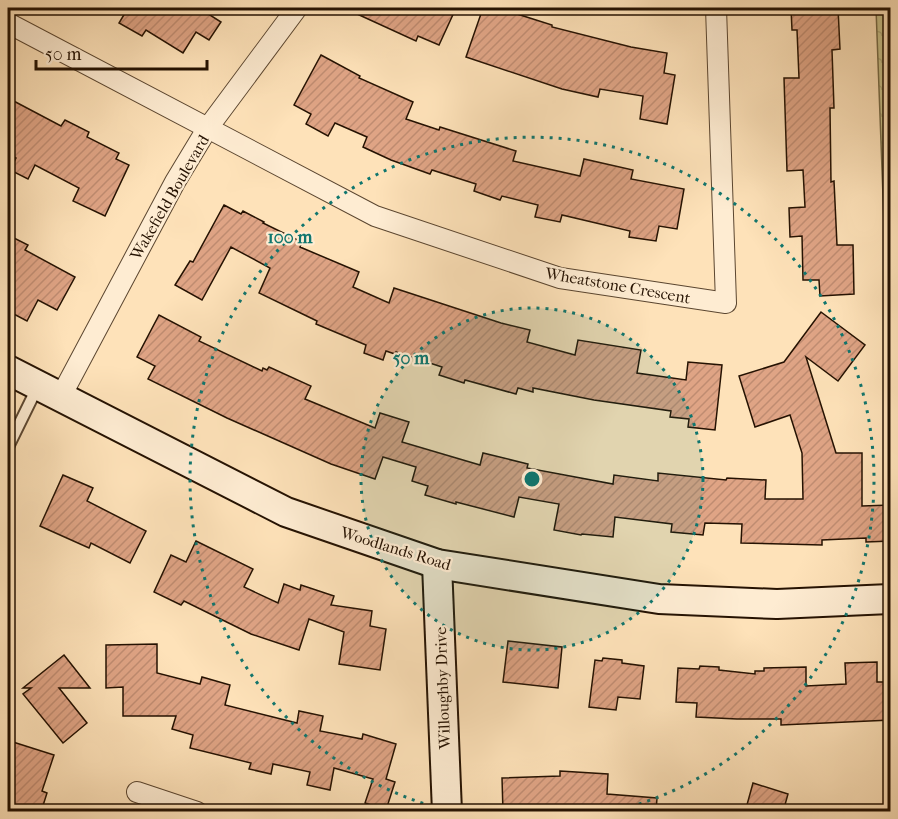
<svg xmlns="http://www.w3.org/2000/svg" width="898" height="819" font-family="'IM FELL French Canon',serif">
	<defs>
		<pattern id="forest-crowns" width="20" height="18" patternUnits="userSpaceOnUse" patternTransform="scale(1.5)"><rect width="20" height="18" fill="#c8c18a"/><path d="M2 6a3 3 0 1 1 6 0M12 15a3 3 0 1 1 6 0" fill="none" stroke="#aca575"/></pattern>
		<pattern id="building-hatch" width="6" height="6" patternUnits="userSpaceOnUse" patternTransform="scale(1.5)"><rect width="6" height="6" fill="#dfa485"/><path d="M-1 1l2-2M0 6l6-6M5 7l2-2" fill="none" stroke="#bf8c71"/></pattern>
	</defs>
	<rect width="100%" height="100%" fill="#fee2b9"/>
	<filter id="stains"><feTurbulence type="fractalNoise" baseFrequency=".00333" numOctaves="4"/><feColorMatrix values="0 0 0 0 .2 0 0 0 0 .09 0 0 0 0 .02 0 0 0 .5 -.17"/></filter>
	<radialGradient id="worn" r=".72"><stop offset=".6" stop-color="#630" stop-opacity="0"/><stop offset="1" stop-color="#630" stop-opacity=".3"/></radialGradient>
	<path fill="url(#forest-crowns)" stroke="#766a46" stroke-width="1.5" d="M876,8H890V384Z"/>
	<g fill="url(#building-hatch)" stroke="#251202" stroke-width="1.5">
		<path d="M128,8H199L221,22L209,40L196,32L183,53L146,30L142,36L119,23Z"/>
		<path d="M344,8H456L439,45L418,36L416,41Z"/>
		<path d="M483,8H498L552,25V27L631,47L667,53L664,73L675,75L667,124L640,119L643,96L600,89L598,97L562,89L466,57Z"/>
		<path d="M791,8H838L840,49L832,50L834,108H830L831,182L834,181L837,245H853L854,294L820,296L819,280H803L802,236L790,237L789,208L805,207L803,170L787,171L784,78H799L797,30H792Z"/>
		<path d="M321,55L360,76L359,78L413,102L406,119L439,130L440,127L516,151L513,161L580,176L584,159L633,170L631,179L684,189L677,229L659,226L656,241L629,237L630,231L562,215L560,222L535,217L538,205L502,196L500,200L474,191L476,184L432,170L430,174L391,160L363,147L367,137L335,123L328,136L306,124L311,114L294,105Z"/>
		<path d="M8,98L61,126L65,120L89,132L87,137L119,153L116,159L129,165L105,216L73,201L79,188L35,165L28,179L10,170L16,158L8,153Z"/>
		<path d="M224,205L241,214L243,211L264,222L263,223L302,242L300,247L359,272L353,287L389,303L394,288L501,323L530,330L527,342L575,355L578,340L641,350L637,373L686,380L688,362L722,365L715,430L688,427L689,419L670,417L671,411L594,400L533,388V392L518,388L516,394L465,380L464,383L439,375L442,367L396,352L395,354L386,351L383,360L364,353L366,345L316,324L317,321L259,293L270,268L231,247L202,300L175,285L190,261L193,262Z"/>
		<path d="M8,235L28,245L25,250L75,277L57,310L38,300L27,321L8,311Z"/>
		<path d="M821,312L865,345L838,381L806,357L836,453H862V506L891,505V541L866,542V538L822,540V545L741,543L742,524L705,523L703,535L671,532L672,524L615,517L613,537L582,534L581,535L554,530L559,504L519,497L514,517L456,502V504L425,495L428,486L412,481L416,467L383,457L375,479L331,464L227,418L148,379L155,366L137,357L159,315L201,337L199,341L262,371L263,368L267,370L269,367L311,386L305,399L375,428L380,413L409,422L402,442L480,465L483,453L528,464L527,468L613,484L614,475L658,481V473L726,480L727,478L766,480L765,499H803L802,453L790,415L755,427L739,376L784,362Z"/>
		<path d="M63,475L93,488L87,501L146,531L130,563L91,543L89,548L40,526Z"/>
		<path d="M196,541L253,569L244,587L278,603L284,584L300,590L301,585L334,596L331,605L372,611L370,626L386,629L380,670L339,664L344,632L309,619L299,650L251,634L184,601L181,605L154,592L171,555L186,562Z"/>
		<path d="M508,641L562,647L558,688L503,682Z"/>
		<path d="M157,644V673L200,684L202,677L230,685L225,705L297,723L299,711L323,716L320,731L362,739L363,734L396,744L386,779L395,782L386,810L365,803L373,779L334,768L330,790L307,785L310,772L273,764L271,774L249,769L251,763L190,748L193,735L172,729L176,716H123V687L106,688V645Z"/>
		<path d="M64,655L90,688H59L87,723L63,743L23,694L31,688H23Z"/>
		<path d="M603,658L622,660V663L644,666L640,699L618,697L616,710L589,707L595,660L602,661Z"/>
		<path d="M877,662V682H891V720L781,725V719H737L696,717L697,703L676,702L678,668L699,669L700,666L719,667V670L755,674V671H764V668L806,667V686L846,684L845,663Z"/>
		<path d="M13,742L54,755L42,791L47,793L41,812H8V761Z"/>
		<path d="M560,771L608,774L607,794L657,798L656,812H503L502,778L560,776Z"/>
		<path d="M753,783L788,794L783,812H745Z"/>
	</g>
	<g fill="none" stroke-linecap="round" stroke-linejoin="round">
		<defs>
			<path id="lane" d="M8,447L38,386"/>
			<g id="street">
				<path d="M8,23L375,216L560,278L726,303L716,8"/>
				<path d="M60,398L175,182L207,129L297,8"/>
				<path d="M137,792L197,812"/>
			</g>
			<g id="secondary">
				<path d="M8,370L286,512L437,564L659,599L777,604L890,599"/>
				<path d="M437,564L447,812"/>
			</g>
		</defs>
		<use href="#lane" stroke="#5b4630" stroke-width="14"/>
		<use href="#street" stroke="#5b4630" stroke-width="22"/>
		<use href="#secondary" stroke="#251202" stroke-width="32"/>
		<use href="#lane" stroke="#feecd2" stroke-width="10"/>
		<use href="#street" stroke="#feecd2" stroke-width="20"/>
		<use href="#secondary" stroke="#feecd2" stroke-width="28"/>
	</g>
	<circle cx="532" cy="479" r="171" fill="#0f766e" fill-opacity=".12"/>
	<g fill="none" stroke="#0f766e" stroke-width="3" stroke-dasharray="3 6">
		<circle cx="532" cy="479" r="171"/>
		<path d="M449 811A342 342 0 1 1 615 811"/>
	</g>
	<g text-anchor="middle" stroke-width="4.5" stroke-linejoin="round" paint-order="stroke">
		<g font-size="16" fill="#251202" stroke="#feecd2">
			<text transform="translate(169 197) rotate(-60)" y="6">Wakefield Boulevard</text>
			<text transform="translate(618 285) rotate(10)" y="6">Wheatstone Crescent</text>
			<text transform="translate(396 548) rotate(17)" y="6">Woodlands Road</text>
			<text transform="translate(442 688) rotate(-92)" y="6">Willoughby Drive</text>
		</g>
	</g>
	<circle cx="532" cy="479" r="9" fill="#0f766e" stroke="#feecd2" stroke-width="3"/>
	<g font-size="18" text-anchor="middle" font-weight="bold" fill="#0f766e" stroke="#feecd2" stroke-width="4.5" stroke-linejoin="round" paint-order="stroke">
		<text x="290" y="243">100 m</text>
		<text x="411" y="364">50 m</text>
	</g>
	<rect width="898" height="819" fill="none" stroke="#fee2b9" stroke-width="30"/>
	<rect x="9" y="9" width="880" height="801" fill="none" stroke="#251202" stroke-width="3"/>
	<rect x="15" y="15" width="868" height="789" fill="none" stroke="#251202" stroke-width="1.5"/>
	<path d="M36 60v9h171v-9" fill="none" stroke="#251202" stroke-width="3"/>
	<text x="45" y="60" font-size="18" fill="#251202" stroke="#feecd2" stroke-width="4.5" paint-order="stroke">50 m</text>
	<rect width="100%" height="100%" filter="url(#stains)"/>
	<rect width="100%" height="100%" fill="url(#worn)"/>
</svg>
